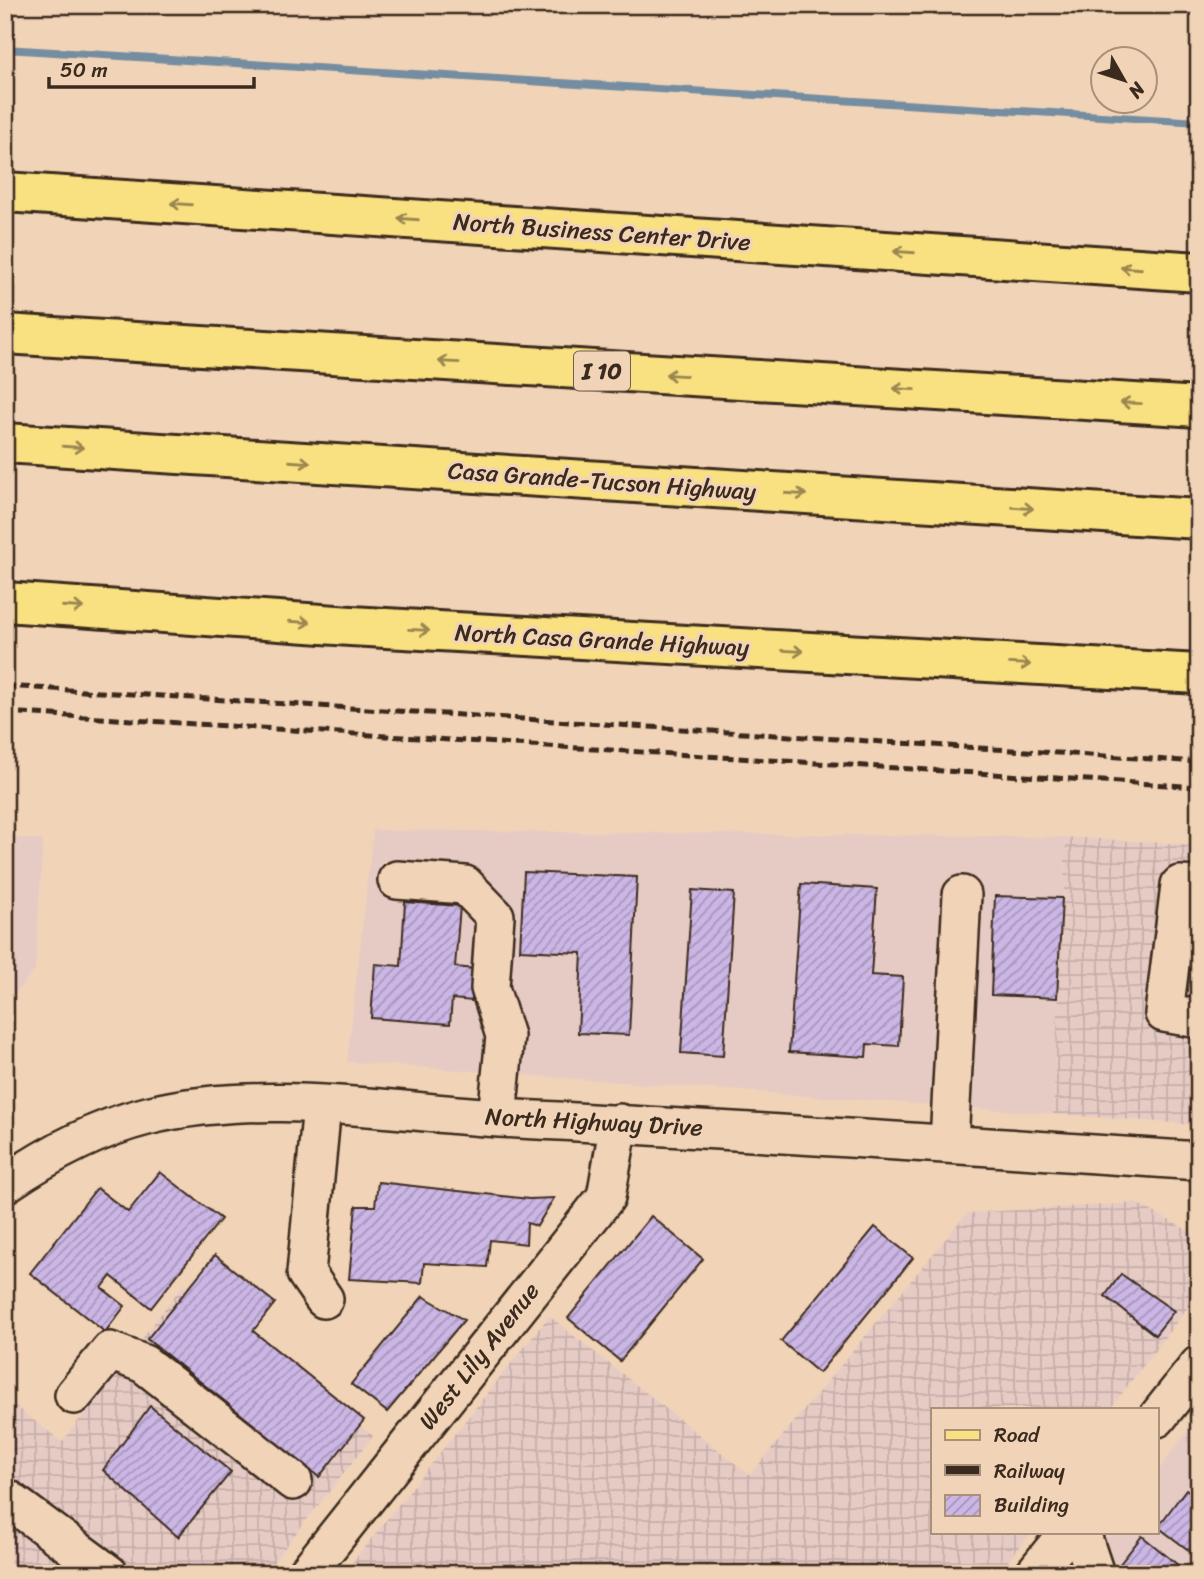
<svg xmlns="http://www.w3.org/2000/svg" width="1204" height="1579" font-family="Sriracha,sans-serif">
	<defs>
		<pattern id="industrial-grid" width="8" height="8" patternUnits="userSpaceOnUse" patternTransform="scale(1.75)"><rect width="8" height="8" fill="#e6cbc5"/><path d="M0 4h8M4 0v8" fill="none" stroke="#c6aea9"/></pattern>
		<pattern id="building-hatch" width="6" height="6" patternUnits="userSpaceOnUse" patternTransform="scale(1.75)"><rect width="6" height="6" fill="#cbb6e5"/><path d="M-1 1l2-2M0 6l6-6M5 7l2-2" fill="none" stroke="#a694b9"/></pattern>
	</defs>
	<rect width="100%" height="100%" fill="#f1d4b7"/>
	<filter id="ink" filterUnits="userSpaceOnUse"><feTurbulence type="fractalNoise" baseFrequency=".0143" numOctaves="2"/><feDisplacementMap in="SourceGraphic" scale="14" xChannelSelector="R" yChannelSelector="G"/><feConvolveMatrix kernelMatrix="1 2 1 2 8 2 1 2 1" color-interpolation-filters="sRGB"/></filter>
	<g filter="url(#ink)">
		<g fill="#e6cbc5">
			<path d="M373,830L1066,837L1053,1114L347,1062Z"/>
			<path d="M5,837L43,840L35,970L5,1005Z"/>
			<path d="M1199,1416V1574H1079L1111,1532H1157V1472Z"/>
		</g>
		<g fill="url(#industrial-grid)">
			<path d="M1066,837L1199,845V1125L1053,1114Z"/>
			<path d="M1136,1203L1199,1236V1293L1110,1409H933V1532H1032L998,1574H343L549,1316L750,1475L967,1213Z"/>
			<path d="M183,1285L373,1436L264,1574H5V1398L62,1442Z"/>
		</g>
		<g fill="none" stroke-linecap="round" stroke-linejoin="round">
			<path stroke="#748da1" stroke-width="8" d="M5,49L1199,122"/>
		</g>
		<g fill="url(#building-hatch)" stroke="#3b2a1e" stroke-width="2">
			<path d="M524,872L637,877L629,1035L578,1033L582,953L520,950Z"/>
			<path d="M801,884L877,889L871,975L903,977L899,1046L867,1044L866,1057L789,1052Z"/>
			<path d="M692,890L734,893L723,1056L681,1053Z"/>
			<path d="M995,896L1062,898L1057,998L991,995Z"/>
			<path d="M405,902L460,906L455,967L475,969L472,1001L452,999L450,1024L371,1018L375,964L401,966Z"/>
			<path d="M160,1172L221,1219L151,1308L111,1276L102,1288L125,1306L105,1332L30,1273L97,1188L128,1212Z"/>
			<path d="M378,1182L529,1199L554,1198L537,1226L527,1223L526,1244L490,1240L487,1267L424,1263L422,1283L349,1279L356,1206H375Z"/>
			<path d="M651,1216L703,1259L620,1361L568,1318Z"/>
			<path d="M875,1227L913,1258L819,1373L781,1341Z"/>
			<path d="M215,1255L275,1303L253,1331L364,1420L319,1477L147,1339Z"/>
			<path d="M1121,1274L1174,1311L1155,1335L1105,1296Z"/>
			<path d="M423,1296L464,1320L387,1412L351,1384Z"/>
			<path d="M150,1406L231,1472L178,1537L103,1470Z"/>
			<path d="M1186,1489L1199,1498V1558L1158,1527Z"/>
			<path d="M1142,1536L1189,1574H1112Z"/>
		</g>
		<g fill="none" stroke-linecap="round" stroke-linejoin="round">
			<defs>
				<g id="minor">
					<path d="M397,880L465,885L495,916L490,988L505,1036L497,1117"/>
					<path d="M1199,886L1180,885L1164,1013L1199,1019"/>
					<path d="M322,1105L306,1273L324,1299"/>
					<path d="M949,1143L962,895"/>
					<path d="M5,1184C49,1154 95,1129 147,1116C257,1088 387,1111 499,1118C733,1130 966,1145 1199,1161"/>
					<path d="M74,1395L110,1351L144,1364L293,1481"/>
					<path d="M1157,1418L1199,1365"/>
					<path d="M5,1497L109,1574"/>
					<path d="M1081,1532L1095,1574"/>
					<path d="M306,1574L606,1197L619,1123"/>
					<path d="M1034,1574L1068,1532"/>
				</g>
				<g id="major">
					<path d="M5,192L1199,272"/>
					<path d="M5,602L351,626L1199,674"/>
				</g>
				<g id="highway">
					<path d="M5,334L1199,407"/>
					<path d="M5,443L1199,519"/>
				</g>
			</defs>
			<use href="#minor" stroke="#3b2a1e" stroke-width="42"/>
			<use href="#major" stroke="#3b2a1e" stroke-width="44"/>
			<use href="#highway" stroke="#3b2a1e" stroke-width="44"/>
			<use href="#minor" stroke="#f1d4b7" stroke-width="37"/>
			<use href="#major" stroke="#f9e181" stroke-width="38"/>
			<use href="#highway" stroke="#f9e181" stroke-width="38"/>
			<g stroke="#3b2a1e" stroke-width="5" stroke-dasharray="10 5" stroke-linecap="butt">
				<path d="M5,686L1199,762"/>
				<path d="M5,712L1199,787"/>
			</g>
		</g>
		<defs><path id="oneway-shaft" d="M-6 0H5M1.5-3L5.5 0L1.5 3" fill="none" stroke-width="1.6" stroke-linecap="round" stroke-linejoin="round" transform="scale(1.75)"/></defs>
		<g stroke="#9a8650">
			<use href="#oneway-shaft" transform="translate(181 204) rotate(-176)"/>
			<use href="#oneway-shaft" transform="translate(408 219) rotate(-176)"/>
			<use href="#oneway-shaft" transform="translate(904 252) rotate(-176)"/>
			<use href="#oneway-shaft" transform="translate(1131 268) rotate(-176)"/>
			<use href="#oneway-shaft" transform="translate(449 362) rotate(-177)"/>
			<use href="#oneway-shaft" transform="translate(676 375) rotate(-177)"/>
			<use href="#oneway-shaft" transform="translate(904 389) rotate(-177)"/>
			<use href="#oneway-shaft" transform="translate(1131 403) rotate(-177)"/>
			<use href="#oneway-shaft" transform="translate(73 447) rotate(4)"/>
			<use href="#oneway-shaft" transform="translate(300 462) rotate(4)"/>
			<use href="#oneway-shaft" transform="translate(796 494) rotate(4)"/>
			<use href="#oneway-shaft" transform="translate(1023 508) rotate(4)"/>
			<use href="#oneway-shaft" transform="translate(73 607) rotate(4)"/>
			<use href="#oneway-shaft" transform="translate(300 622) rotate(4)"/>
			<use href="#oneway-shaft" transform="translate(419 630) rotate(3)"/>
			<use href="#oneway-shaft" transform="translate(793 651) rotate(3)"/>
			<use href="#oneway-shaft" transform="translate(1020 664) rotate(3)"/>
		</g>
	</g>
	<g text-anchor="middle" stroke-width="6" stroke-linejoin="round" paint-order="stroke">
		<rect fill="#f1d4b7" stroke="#725d4c" stroke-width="2" x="574" y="351.5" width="56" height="39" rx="5"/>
		<g font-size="23" font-weight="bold" fill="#3b2a1e">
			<text x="602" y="379">I 10</text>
		</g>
		<g font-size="24" fill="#3b2a1e" stroke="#f1d4b7">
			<text transform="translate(602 232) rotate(4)" y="8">North Business Center Drive</text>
			<text transform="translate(602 481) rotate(4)" y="8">Casa Grande-Tucson Highway</text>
			<text transform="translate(602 640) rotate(3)" y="8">North Casa Grande Highway</text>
			<text transform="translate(594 1122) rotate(3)" y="8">North Highway Drive</text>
			<text transform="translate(479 1356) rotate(-52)" y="8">West Lily Avenue</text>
		</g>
	</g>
	<rect width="1204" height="1579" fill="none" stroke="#f1d4b7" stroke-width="28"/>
	<rect x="14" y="14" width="1176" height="1551" fill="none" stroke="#3b2a1e" stroke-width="2.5" filter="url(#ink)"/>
	<rect x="931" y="1408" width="228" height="126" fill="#f1d4b7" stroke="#a8907a" stroke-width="2"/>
	<rect x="945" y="1430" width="35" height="10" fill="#f9e181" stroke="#a8907a" stroke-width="2"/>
	<text x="994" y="1442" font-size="21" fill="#3b2a1e">Road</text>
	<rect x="945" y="1465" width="35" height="10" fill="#3b2a1e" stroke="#a8907a" stroke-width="2"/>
	<text x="994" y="1478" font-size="21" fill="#3b2a1e">Railway</text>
	<rect x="945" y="1495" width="35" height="21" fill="url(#building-hatch)" stroke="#a8907a" stroke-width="2"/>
	<text x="994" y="1512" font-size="21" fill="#3b2a1e">Building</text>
	<g transform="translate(1124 80) rotate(129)"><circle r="33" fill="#f1d4b7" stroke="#a8907a" stroke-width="2"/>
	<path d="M0-5L12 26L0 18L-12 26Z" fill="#3b2a1e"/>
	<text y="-10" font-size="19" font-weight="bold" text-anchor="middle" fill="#3b2a1e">N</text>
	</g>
	<path d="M49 77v10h205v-10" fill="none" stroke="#3b2a1e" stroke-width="3.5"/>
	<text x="60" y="77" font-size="21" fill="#3b2a1e" stroke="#f1d4b7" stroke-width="5" paint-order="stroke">50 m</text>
</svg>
